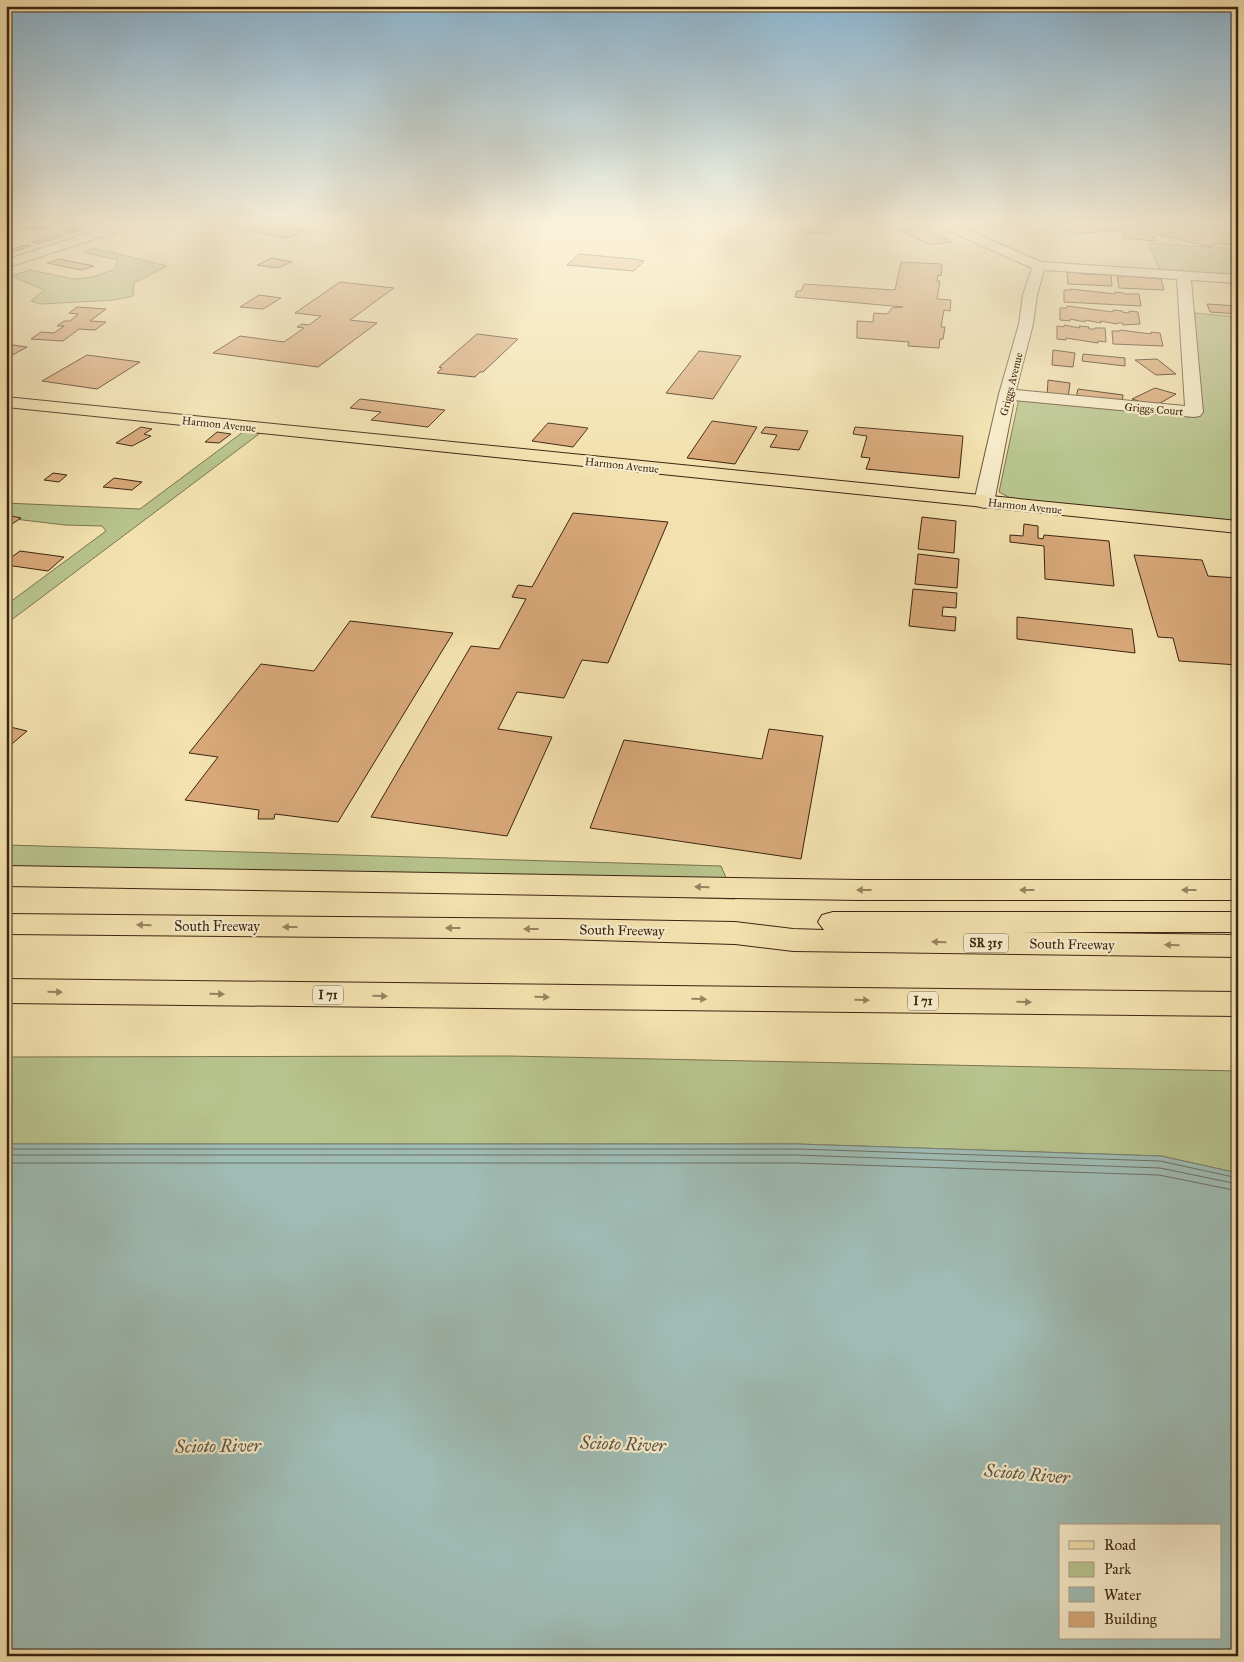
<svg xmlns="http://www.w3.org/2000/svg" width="1244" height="1662" font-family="'IM FELL Great Primer',serif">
	<rect width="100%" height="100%" fill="#f3e2af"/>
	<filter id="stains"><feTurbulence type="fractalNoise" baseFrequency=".004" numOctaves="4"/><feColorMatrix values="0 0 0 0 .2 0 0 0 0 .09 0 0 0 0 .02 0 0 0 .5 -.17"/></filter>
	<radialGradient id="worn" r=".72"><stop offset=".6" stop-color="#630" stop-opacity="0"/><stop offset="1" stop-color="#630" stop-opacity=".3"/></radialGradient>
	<g fill="#b8c48d" stroke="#7a7450">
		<path d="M1148,243L1238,249V277L1160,271Z"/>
		<path d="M94,248L167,266L134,283L133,296L115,300L41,304L31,301L44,290L11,276L30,270L74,279L93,277L115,269L118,260L83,252Z"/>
		<path d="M1195,313L1238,317V523L1014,500L999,492L1019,398L1199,411Z"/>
		<path d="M247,429L263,431L6,624V605L106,531L102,526L65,525L6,518V503L140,509Z"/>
		<path d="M6,845L721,866L735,899L6,876Z"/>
		<path d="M509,1056L1238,1071V1173L1161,1156L798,1144H6V1057Z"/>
	</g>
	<path fill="#9fbcb5" stroke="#787f74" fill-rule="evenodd" d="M6,1144H798L1161,1156L1238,1173V1656H6ZM1060,1526H1220V1638H1060Z"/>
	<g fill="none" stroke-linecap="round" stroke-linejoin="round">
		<g stroke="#6e7064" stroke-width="1">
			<path d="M6,1149H798L1160,1161L1238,1178"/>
			<path d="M6,1155H797L1160,1168L1238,1184"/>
			<path d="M6,1163H797L1159,1175L1238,1191"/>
		</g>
	</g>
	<g fill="#d8a879" stroke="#3d2412">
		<path d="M214,223H270L305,230L287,238L227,226L217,229L203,226Z"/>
		<path d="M797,223H822L828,233H803Z"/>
		<path d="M1108,223L1234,224L1238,231V245L1221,244L1220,242L1210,247L1149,232V236L1154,237V241L1124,238V230L1074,234L1062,227L1110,224Z"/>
		<path d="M91,224L96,225L71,233L66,231Z"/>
		<path d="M24,227L54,228L51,229L21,228Z"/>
		<path d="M918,227L935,234L952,242L931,245L898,230Z"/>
		<path d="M58,234L63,236L37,244L32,242Z"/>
		<path d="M26,245L31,246L6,254V251Z"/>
		<path d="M579,254L633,259L644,261L634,271L567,265Z"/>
		<path d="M272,258L292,262L277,268L257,265Z"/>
		<path d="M59,259L94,266L81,270L47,263Z"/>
		<path d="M901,262L942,264L941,276L938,275L937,281H940L937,299L951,300L950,311L944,310L941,327H945L943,339H940L939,348L908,346L909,342L857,338V321L873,322L874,313L887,314L892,308L903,307L795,297L797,291H801L804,284L895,290Z"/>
		<path d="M1074,272L1082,274L1111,275L1112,286L1068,284L1067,273Z"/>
		<path d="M1124,276L1161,279L1164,290L1119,288L1117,277H1124Z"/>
		<path d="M340,282L394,288L350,320L377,323L318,367L213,353L240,336L284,342L304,328L297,327L302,324L309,325L321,316L295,313Z"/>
		<path d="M1070,289L1115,294V292L1124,293V294H1139L1141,306L1064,302V290H1071Z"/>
		<path d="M259,295L281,298L263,309L240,307Z"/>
		<path d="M1207,304L1238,306V314L1210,312Z"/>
		<path d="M1067,306L1113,312V310L1122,311V312L1129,313V311L1138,312L1140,324L1123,325V323H1117V324L1100,321L1101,323L1085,320V322L1070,319V321L1060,320V308H1067Z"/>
		<path d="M77,307L106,309L90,321L106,322L95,330L79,329L63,341L31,339L41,332L54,333L64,326H57L64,321H70L78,314L69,313Z"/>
		<path d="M1064,325L1080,328L1079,326L1089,327V329H1095V328H1105L1106,342L1098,341V343L1066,338V340L1057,339V326L1064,327Z"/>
		<path d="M1120,330L1151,334V332L1160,333L1163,346L1113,344L1112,331H1120Z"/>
		<path d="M477,334L518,339L483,372H480L475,377L437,373L442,368L439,367Z"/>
		<path d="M6,344L27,347L7,358Z"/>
		<path d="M1053,350L1075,353L1073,367L1052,365Z"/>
		<path d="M699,351L741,356L713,399L666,393Z"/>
		<path d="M1083,354L1125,358V366L1082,361Z"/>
		<path d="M87,355L140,362L97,389L42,381Z"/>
		<path d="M1157,359L1176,374L1156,375L1135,360Z"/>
		<path d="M1048,380L1070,383L1068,398L1047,396Z"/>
		<path d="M1155,388L1176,394L1155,406L1132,399Z"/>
		<path d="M1078,389L1123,395L1122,403L1076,398Z"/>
		<path d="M360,399L445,410L428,427L371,420L381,412L350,408Z"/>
		<path d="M712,421L757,427L735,464L687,458Z"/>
		<path d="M548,423L588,428L573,447L532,441Z"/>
		<path d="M141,427L152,429L144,434L151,436L132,446L116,443Z"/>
		<path d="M765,427L808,431L799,450L770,447L777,435L761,433Z"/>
		<path d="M855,427L963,436L959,478L866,469L870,458L861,457L867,436L853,434Z"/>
		<path d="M217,432L231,434L219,443L205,442Z"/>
		<path d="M53,473L67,475L59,482L44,480Z"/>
		<path d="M114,478L142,482L132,490L103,487Z"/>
		<path d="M573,513L668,522L608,663L582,660L564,698L517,692L498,729L552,737L507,836L371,817L471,646L499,649L526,599L512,597L518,585L532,587Z"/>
		<path d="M6,515L21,518L6,528Z"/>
		<path d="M922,517L956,521L954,553L918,549Z"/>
		<path d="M1024,524L1038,526V538L1043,539L1044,535L1109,541L1114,586L1045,579L1044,546L1010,542V535L1023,536Z"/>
		<path d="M20,551L64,557L48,571L6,565V561Z"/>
		<path d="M918,554L959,559L957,588L915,584Z"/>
		<path d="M1134,555L1202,560L1208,576L1238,578V665L1179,661L1173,638L1158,637Z"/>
		<path d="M913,589L957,593L956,608L943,607L942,616L956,617L955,631L909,626Z"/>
		<path d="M1017,617L1132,629L1135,653L1017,639Z"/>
		<path d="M350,621L453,633L338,822L275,814L274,819H258L259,810L185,800L218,757L189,753L261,664L314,671Z"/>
		<path d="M6,726L27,731L6,749Z"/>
		<path d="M769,729L823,736L801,859L590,828L624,740L762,759Z"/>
	</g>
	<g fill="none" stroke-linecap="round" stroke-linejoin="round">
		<defs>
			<g id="minor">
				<path d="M119,223H136L134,226L6,268V260Z"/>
				<path d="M936,223H952L1041,262L1238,275V283L1191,280L1203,412L1200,416L1194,417L1014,400L994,502L991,506L984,508L977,506L974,502L999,394L1019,324L1023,295L1032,268L938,226ZM1044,270L1177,279L1185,406L1016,390L1033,324L1037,295Z"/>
			</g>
			<path id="major" d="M6,397L1238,521V533L6,407Z"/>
			<g id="highway">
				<path d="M6,866L859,880H1238V900H859L6,886Z"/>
				<path d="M833,912H1238V932H1021L1238,935V957L793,951L735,944L560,939L6,934V914L560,919L735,922L793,929L824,930L818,922L822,915Z"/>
				<path d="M6,979L1238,992V1016L6,1003Z"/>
			</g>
		</defs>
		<use href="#minor" stroke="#6a5439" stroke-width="2"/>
		<use href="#major" stroke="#3d2412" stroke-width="2"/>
		<use href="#highway" stroke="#3d2412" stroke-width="2"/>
		<use href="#minor" fill="#f7eccb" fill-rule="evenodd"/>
		<use href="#major" fill="#f3e2af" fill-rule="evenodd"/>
		<use href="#highway" fill="#f3e2af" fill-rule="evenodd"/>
	</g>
	<defs><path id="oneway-solid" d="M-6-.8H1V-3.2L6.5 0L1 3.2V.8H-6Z" transform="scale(1.25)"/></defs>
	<g fill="#988360">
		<use href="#oneway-solid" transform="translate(702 887) rotate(-179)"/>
		<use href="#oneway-solid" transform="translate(864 890) rotate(-180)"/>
		<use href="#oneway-solid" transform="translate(1027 890) rotate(-180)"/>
		<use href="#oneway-solid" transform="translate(1189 890) rotate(-180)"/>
		<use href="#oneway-solid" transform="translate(144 925) rotate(-179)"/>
		<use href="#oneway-solid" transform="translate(290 927) rotate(-180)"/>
		<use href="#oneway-solid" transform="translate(453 928) rotate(-180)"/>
		<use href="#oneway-solid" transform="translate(531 929) rotate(-180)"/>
		<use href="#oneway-solid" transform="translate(939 942) rotate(-179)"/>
		<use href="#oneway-solid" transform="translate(1172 945) rotate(-179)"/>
		<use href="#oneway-solid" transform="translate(55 992) rotate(1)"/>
		<use href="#oneway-solid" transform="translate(217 994) rotate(1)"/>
		<use href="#oneway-solid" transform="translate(380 996) rotate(1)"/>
		<use href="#oneway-solid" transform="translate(542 997) rotate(1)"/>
		<use href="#oneway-solid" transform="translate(699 999) rotate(1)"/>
		<use href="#oneway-solid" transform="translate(862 1000) rotate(1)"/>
		<use href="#oneway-solid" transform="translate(1024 1002) rotate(1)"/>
	</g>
	<linearGradient id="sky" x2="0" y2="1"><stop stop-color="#8bb7d4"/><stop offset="0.49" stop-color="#faf2db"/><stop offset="1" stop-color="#faf2db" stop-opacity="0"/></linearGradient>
	<rect width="1244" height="455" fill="url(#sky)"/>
	<g text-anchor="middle" stroke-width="4.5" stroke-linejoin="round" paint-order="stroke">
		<g font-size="11" fill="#3d2412" stroke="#f7eccb">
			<text transform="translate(1011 384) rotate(-76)" y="4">Griggs Avenue</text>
			<text transform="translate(1154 409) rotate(5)" y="4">Griggs Court</text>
			<text transform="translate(219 424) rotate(6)" y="4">Harmon Avenue</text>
			<text transform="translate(622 465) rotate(6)" y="4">Harmon Avenue</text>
			<text transform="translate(1025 506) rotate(6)" y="4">Harmon Avenue</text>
		</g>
		<g fill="#f7eccb" stroke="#75604a" stroke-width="1">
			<rect x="963.5" y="933.5" width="45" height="19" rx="4"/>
			<rect x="313" y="985.5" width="30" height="19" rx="4"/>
			<rect x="908" y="991.5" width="30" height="19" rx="4"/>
		</g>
		<g font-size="12" font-weight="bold" fill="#3d2412">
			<text x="986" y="947">SR 315</text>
			<text x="328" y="999">I 71</text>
			<text x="923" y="1005">I 71</text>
		</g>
		<g font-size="14" fill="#3d2412" stroke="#f7eccb">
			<text x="217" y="931">South Freeway</text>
			<text transform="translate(622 930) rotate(1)" y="5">South Freeway</text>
			<text transform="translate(1072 944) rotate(1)" y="5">South Freeway</text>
		</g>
		<g font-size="18" font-style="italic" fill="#5a5243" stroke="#f7eccb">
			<text transform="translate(623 1444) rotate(2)" y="6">Scioto River</text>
			<text transform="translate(218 1446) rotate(-1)" y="6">Scioto River</text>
			<text transform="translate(1027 1474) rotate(5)" y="6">Scioto River</text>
		</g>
	</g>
	<rect width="1244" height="1662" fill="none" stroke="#f3e2af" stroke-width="25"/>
	<rect x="8" y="8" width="1229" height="1647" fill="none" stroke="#3d2412" stroke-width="2.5"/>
	<rect x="12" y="12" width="1219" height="1637" fill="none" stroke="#3d2412"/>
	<rect x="1059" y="1524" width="162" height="115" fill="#f7eccb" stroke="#ad9c81"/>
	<rect x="1069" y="1541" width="25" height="8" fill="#f3e2af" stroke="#ad9c81"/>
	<text x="1104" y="1550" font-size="15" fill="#3d2412">Road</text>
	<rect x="1069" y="1562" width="25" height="15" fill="#b8c48d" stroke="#ad9c81"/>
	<text x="1104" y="1574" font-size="15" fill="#3d2412">Park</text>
	<rect x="1069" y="1587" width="25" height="15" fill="#9fbcb5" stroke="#ad9c81"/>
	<text x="1104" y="1600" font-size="15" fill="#3d2412">Water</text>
	<rect x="1069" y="1612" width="25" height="15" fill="#d8a879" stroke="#ad9c81"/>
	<text x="1104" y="1624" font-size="15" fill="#3d2412">Building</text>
	<rect width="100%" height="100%" filter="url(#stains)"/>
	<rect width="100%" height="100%" fill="url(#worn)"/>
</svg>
